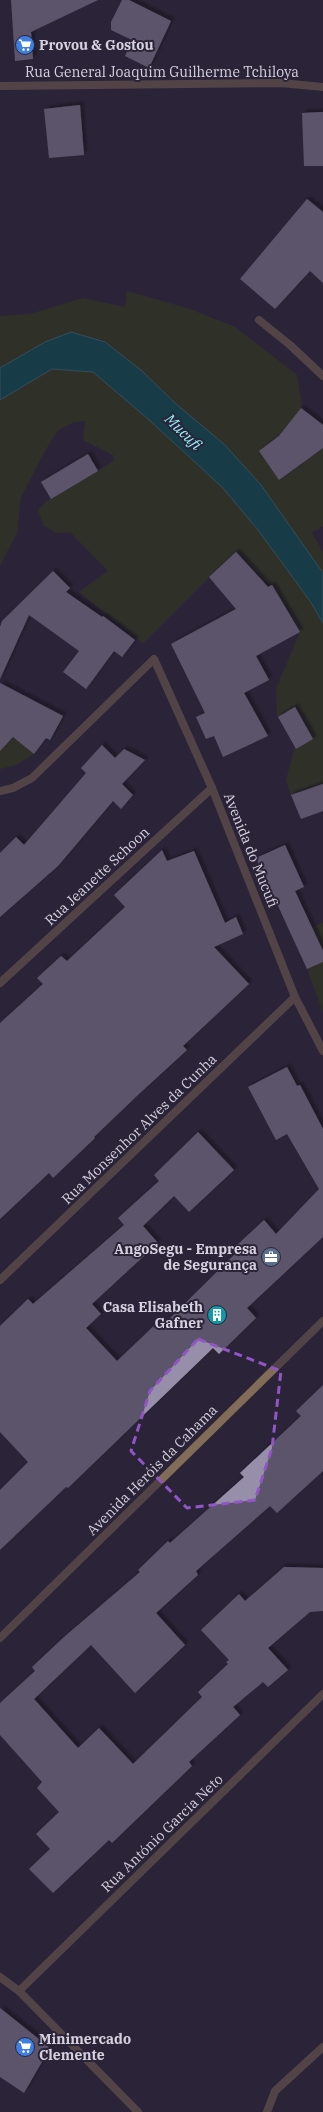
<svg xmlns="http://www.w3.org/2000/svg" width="323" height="2112" font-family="'IBM Plex Serif',serif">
	<defs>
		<filter id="shadow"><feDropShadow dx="3.5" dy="-3.5" stdDeviation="1" flood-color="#0009"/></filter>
	</defs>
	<rect width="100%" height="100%" fill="#2b2438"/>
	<g fill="#343f16">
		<path d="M127,291L190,309L235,327L297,375L302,407L283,434L259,451L280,480L323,448V526L312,533L323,552V784L291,795L286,780L294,750L313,739L295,707L277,717L276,689L300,632L272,585L258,578L236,552L209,577L143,643L79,592L108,571L70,532L56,533L44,526L38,510L47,501L114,461L113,455L83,440L85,421L74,422L58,430L45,451L21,497L17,533L0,565V316L30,314L83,298L125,307Z"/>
		<path d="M13,737L34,754L16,765L0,769V746L3,747Z"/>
		<path d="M323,922V951L312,928Z"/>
		<path d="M323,962V1012L307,969Z"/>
	</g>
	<path fill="#00575c" stroke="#407c83" d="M71,332L105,342L142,371L175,403L225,445L261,485L323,573V623L310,601L258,530L223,488L148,419L93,372L52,369L0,400V368L45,342Z"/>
	<g fill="#978fa9" filter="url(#shadow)">
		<path d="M11,0H98L31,32L33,59L15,61Z"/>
		<path d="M122,0H129L171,21L149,68L125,56L132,40L111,30V22Z"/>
		<path d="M80,105L84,155L49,158L44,109Z"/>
		<path d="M323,112V166H304L302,113Z"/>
		<path d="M307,199L323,212V283L310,271L275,309L240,279Z"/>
		<path d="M301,408L323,425V448L279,480L259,451L279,436Z"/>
		<path d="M88,454L98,471L51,499L41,482Z"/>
		<path d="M236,552L268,587L272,585L300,632L256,656L269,680L244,693L268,736L223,757L214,736L206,739L196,717L205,713L171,644L236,609L209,577Z"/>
		<path d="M53,571L70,588L66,592L102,617L103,616L135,640L122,657L114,651L86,689L63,672L79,651L29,615L0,679V627L2,621Z"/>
		<path d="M0,683L63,716L50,740L46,738L34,754L13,737L0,751Z"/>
		<path d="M295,707L313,739L296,749L278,717Z"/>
		<path d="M102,745L115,758L124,749L145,760L122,784L133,795L121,809L113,801L58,866L0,917V853L16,837L24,845L86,773L81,768Z"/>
		<path d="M323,784V811L301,819L291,795Z"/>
		<path d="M285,845L304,887L295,891L323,951V962L307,969L256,858Z"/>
		<path d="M162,850L167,861L194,851L225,923L236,917L243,934L214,947L249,984L183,1046L187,1050L139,1094L94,1137L95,1138L53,1178L49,1173L0,1219V1023L43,984L37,978L61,956L67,961L125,907L114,895Z"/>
		<path d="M287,1067L297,1086L300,1085L323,1129V1237L247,1308L256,1318L219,1354L213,1348L68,1488L66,1487L0,1550V1490L28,1462L0,1432V1326L28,1299L33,1304L124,1225L118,1218L159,1181L154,1175L198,1132L234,1170L189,1212L174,1196L143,1226L158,1243L92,1304L101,1314L86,1328L117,1361L160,1320L164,1324L239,1250L236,1246L264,1220L276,1234L319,1189L287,1134L276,1140L248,1087Z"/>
		<path d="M323,1385V1471L277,1513L270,1506L196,1571L198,1575L156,1613L185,1645L135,1693L91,1645L34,1699L78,1748L99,1728L133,1764L202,1697L198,1692L228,1664L226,1662L229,1660L201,1630L239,1594L245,1601L284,1567L323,1568V1611L310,1612L268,1648L288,1670L268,1687L263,1682L233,1707L240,1715L189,1762L192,1766L112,1843L109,1840L53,1893L29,1869L50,1849L36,1834L59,1812L37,1788L42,1782L0,1735V1703L35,1671L32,1667L64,1637L140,1572L138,1570L168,1541L170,1543L244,1477L240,1473L301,1416L296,1411Z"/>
		<path d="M0,2008L50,2048L24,2093L0,2077Z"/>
	</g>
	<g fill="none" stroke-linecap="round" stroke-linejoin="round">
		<g stroke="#816c58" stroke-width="8">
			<path d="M0,86L281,83L323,87"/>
			<path d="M259,320L290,345L323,376"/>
			<path d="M0,791L13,788L32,778L154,659L212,788L295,997L323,1051"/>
			<path d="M0,983L212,788"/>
			<path d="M0,1280L295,997"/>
			<path d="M0,1977L19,1991L138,2112"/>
			<path d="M19,1991L323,1694"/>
			<path d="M267,2112L275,2091L323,2047"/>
		</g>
		<path stroke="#816c58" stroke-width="8" d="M0,1638L323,1321"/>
	</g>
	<path d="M0 0H323V2112H0ZM198,1339L281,1371L272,1448L255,1500L187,1508L131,1451L150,1391Z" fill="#2b2438" fill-opacity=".55" fill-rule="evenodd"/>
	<path fill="none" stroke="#9255c7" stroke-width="3" stroke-dasharray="8 5" stroke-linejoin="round" d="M198,1339L281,1371L272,1448L255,1500L187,1508L131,1451L150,1391Z"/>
	<defs>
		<symbol id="supermarket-disc" viewBox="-11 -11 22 22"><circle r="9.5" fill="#3f7fe0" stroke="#2b2438"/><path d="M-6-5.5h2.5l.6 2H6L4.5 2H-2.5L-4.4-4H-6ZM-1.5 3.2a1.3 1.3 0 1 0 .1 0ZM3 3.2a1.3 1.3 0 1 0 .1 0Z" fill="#fff"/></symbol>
		<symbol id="office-disc" viewBox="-11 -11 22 22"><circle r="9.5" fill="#5c6f8a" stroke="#2b2438"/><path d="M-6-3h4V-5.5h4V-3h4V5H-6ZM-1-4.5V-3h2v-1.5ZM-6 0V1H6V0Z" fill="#fff"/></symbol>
		<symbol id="building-disc" viewBox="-11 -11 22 22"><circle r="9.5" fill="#0f9aa8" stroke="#2b2438"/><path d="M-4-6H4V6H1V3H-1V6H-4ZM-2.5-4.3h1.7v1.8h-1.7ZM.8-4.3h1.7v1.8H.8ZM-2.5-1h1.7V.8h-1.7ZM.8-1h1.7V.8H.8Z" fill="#fff"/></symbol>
	</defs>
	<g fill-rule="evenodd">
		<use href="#supermarket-disc" x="14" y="34" width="22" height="22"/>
		<use href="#office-disc" x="260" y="1246" width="22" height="22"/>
		<use href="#building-disc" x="206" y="1304" width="22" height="22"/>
		<use href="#supermarket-disc" x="14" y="2036" width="22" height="22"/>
	</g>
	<g text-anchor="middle" stroke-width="4" stroke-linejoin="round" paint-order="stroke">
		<g font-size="14" font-weight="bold" fill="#d5d1df" stroke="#2b2438" text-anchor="start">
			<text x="39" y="50">Provou &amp; Gostou</text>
			<text x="257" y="1254" text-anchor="end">AngoSegu - Empresa<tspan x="257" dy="16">de Segurança</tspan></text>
			<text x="203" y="1312" text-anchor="end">Casa Elisabeth<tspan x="203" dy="16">Gafner</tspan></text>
			<text x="39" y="2044">Minimercado<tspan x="39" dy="16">Clemente</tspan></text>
		</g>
		<g font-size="14" fill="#d5d1df" stroke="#2b2438">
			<text x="162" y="77">Rua General Joaquim Guilherme Tchiloya</text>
			<text transform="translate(251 850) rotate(68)" y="5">Avenida do Mucufi</text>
			<text transform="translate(97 876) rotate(-43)" y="5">Rua Jeanette Schoon</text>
			<text transform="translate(139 1129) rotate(-44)" y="5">Rua Monsenhor Alves da Cunha</text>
			<text transform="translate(152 1470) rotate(-45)" y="5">Avenida Heróis da Cahama</text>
			<text transform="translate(162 1833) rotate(-44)" y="5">Rua António Garcia Neto</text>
		</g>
		<g font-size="15" font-style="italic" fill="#90f4fa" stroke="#2b2438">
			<text transform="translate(183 432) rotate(44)" y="5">Mucufi</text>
		</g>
	</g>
</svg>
